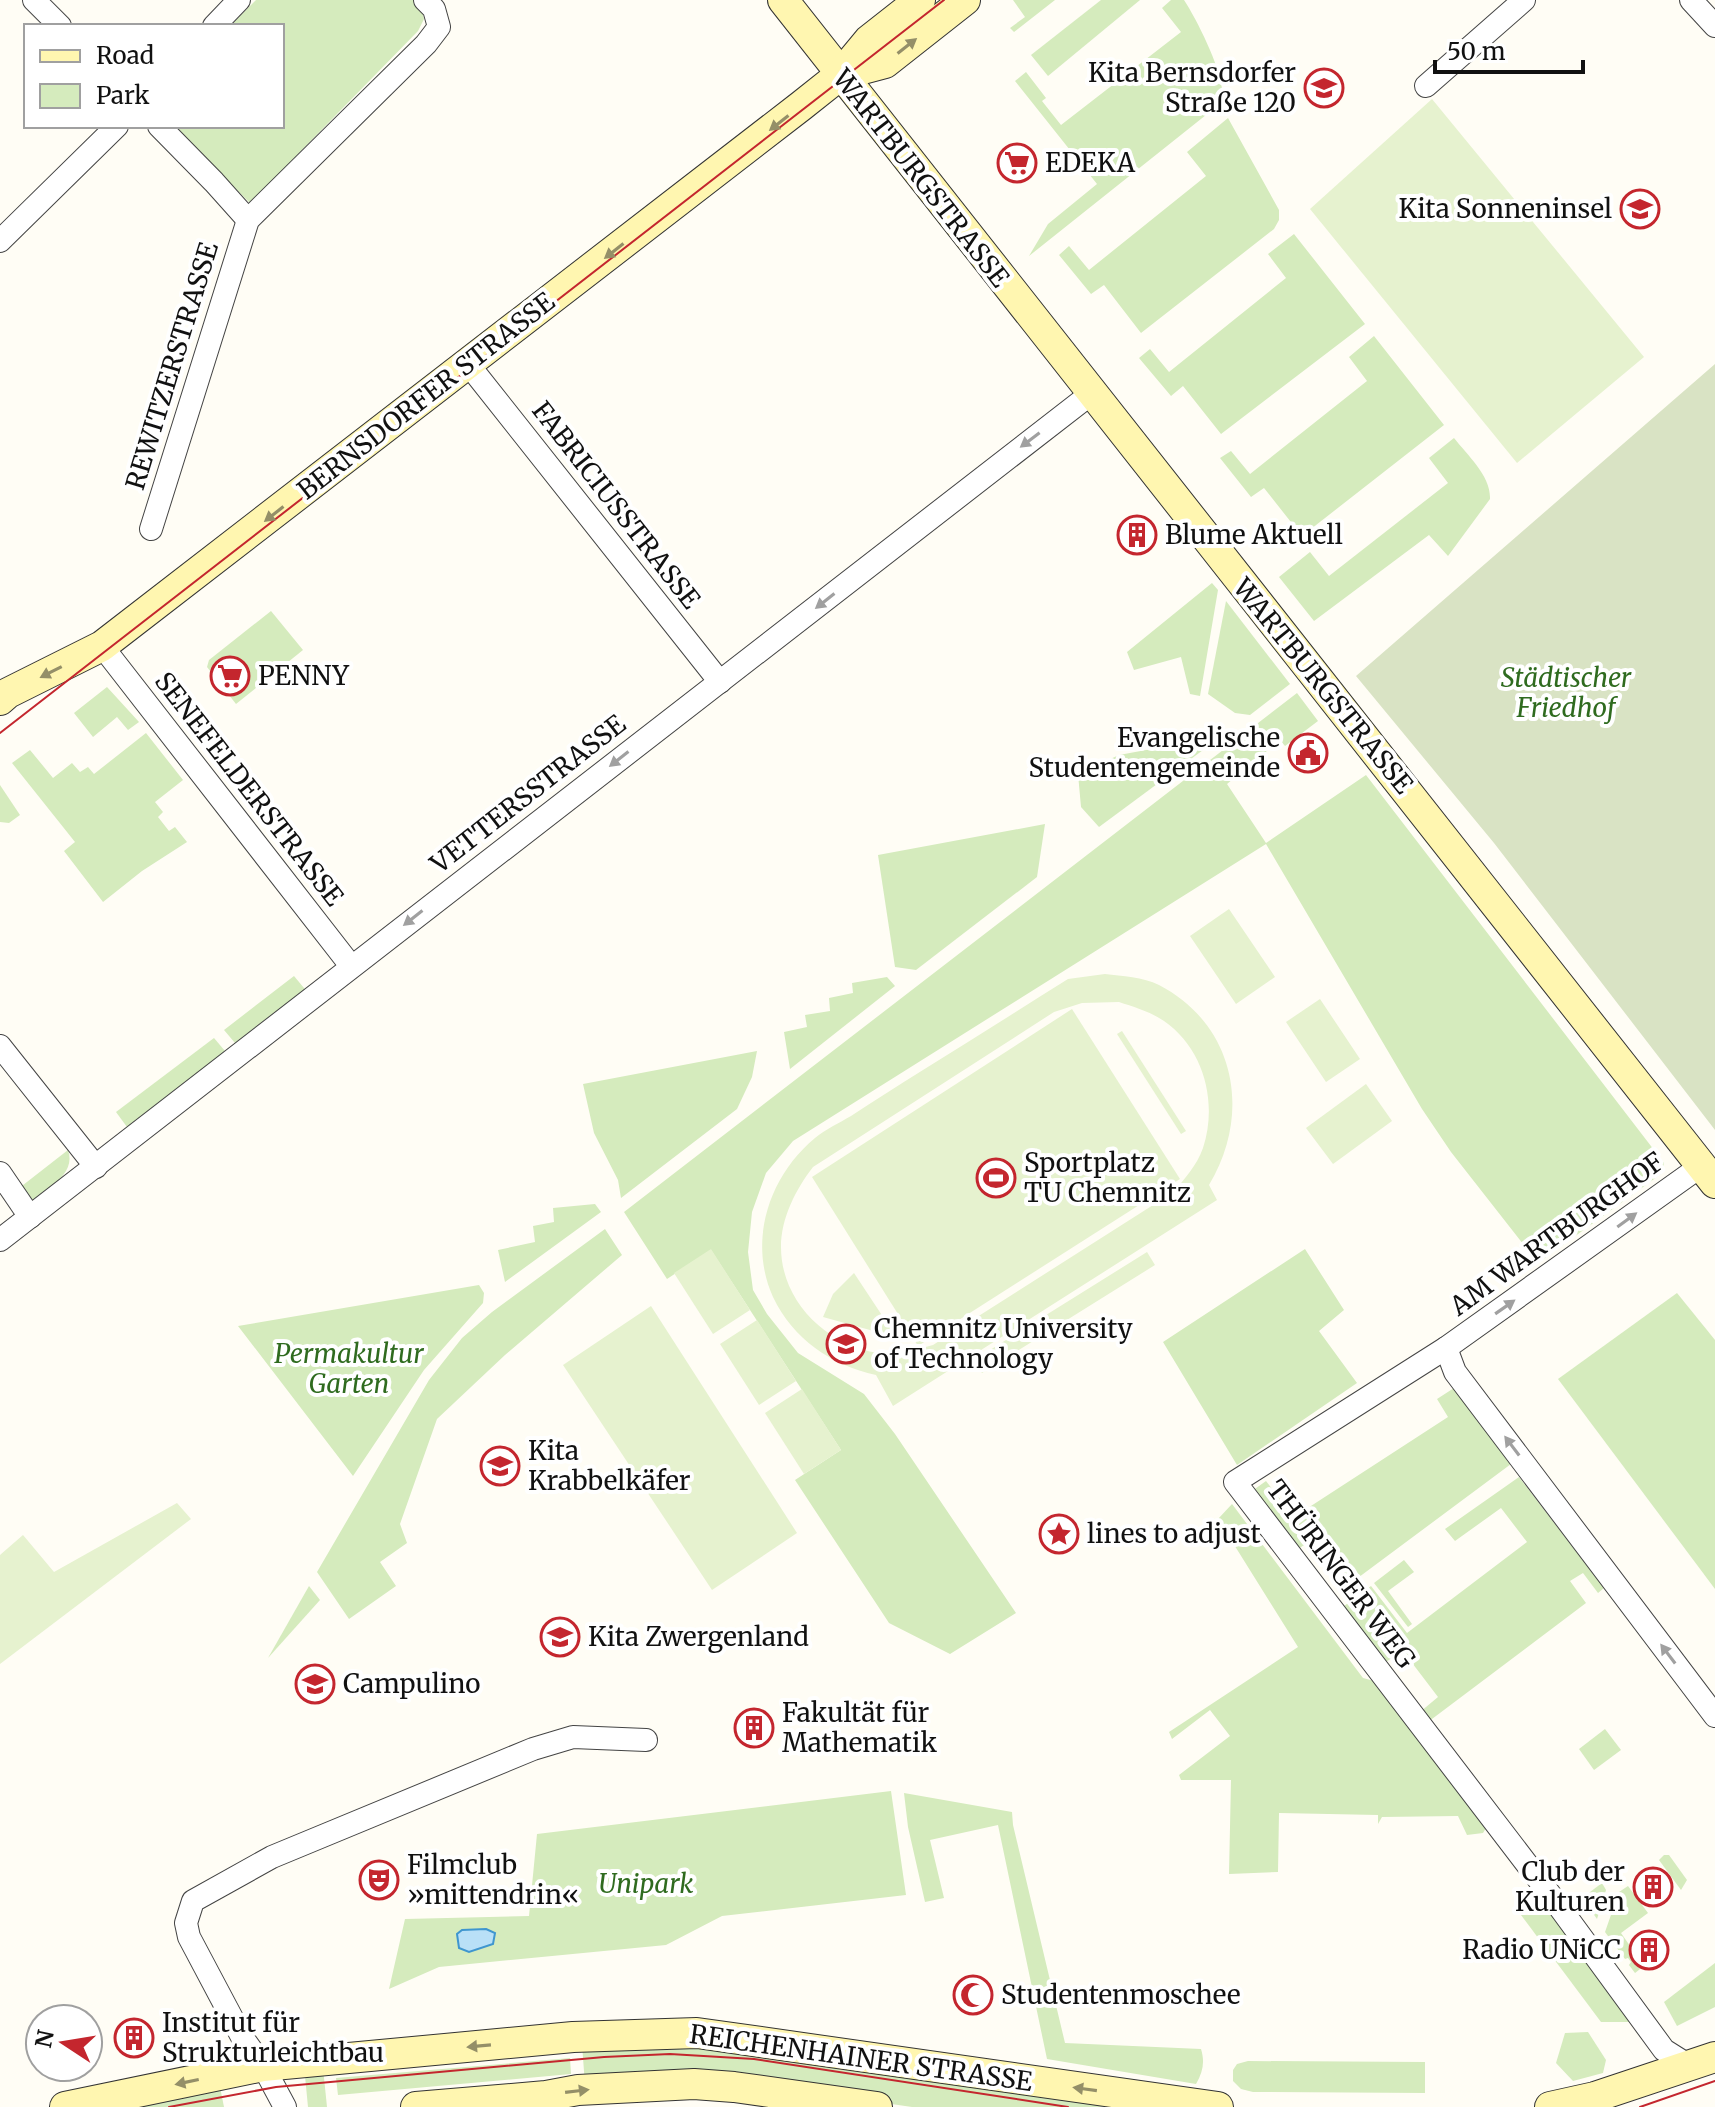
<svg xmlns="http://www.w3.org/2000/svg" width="1715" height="2107" font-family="Merriweather,serif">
	<rect width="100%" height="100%" fill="#fffdf5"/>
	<g fill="#d5ebbd">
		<path d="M256,0H414L421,6L424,19L418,31L250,203L172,126H282V26H230Z"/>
		<path d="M1013,0H1055L1014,32L1010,28L1025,17Z"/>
		<path d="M1101,0H1140L1048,76L1031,55Z"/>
		<path d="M1171,0H1184C1197,20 1220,66 1222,89C1223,97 1220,101 1216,107L1029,256L1048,224L1097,184L1015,81L1026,72L1046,98L1042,101L1061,125L1181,32L1162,8Z"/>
		<path d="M1228,118L1279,210V220L1274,229L1141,333L1104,285L1091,294L1059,255L1069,246L1089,270L1206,176L1187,152Z"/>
		<path d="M1294,234L1365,324L1221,434L1183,386L1171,396L1139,358L1150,349L1169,372L1286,278L1268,254Z"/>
		<path d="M1374,336L1444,425L1302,536L1264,488L1251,497L1220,458L1231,451L1250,474L1367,381L1349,357Z"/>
		<path d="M1454,438C1468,456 1491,476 1490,499L1448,556L1429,535L1314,621L1279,577L1310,552L1329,576L1448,483L1429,458Z"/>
		<path d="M1212,583L1218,590L1200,696L1190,694L1181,657L1134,670L1127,652Z"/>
		<path d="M1226,601L1290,684L1250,715L1235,713L1208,694Z"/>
		<path d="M271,611L303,650L236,704L207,667L209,660Z"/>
		<path d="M107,687L139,722L128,730L117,717L93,737L74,713Z"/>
		<path d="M1297,693L1318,721L1285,746L1280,740L1227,784L1266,843L1366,775L1664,1163L1661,1174L1538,1263L1451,1152L1422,1109L1266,844L793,1141L766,1173L752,1212L748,1252L753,1290L767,1314L798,1353L864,1394L895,1434L1016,1613L950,1654L889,1623L795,1480L841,1450L711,1250L667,1279L624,1212Z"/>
		<path d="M146,733L183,780L155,802L163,812L158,817L169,831L175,827L187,842L142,871L103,902L64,851L75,842L12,763L30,750L53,778L72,763L80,772L88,767L94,774Z"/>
		<path d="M1222,736L1099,827L1081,807L1078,774L1119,755Z"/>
		<path d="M0,785L20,815L9,823L0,822Z"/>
		<path d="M1045,824L1037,877L916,970L895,967L878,855Z"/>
		<path d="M294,976L309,994L300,993L235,1043L224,1030Z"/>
		<path d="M887,977L895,986L790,1069L784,1032L807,1027L805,1015L830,1011L829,998L853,993L852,983Z"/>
		<path d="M214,1038L225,1051L127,1127L116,1112Z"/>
		<path d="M757,1051L752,1077L737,1109L621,1198L618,1180L594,1133L583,1084Z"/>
		<path d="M68,1150C77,1175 45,1190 28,1203L18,1189Z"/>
		<path d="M595,1204L601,1212L505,1282L498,1250L535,1242L533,1226L554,1222L553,1208Z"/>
		<path d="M605,1229L622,1255L505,1355L437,1419L400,1524L407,1543L380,1562L396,1586L349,1619L317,1572L429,1380L462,1338L492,1312Z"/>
		<path d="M1305,1249L1344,1310L1319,1331L1357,1383L1237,1465L1163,1342Z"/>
		<path d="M479,1285L484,1293L483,1303L424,1370L353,1476L238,1326Z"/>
		<path d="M1677,1293L1715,1340V1589L1558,1379Z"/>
		<path d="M1454,1388L1511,1464L1351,1583L1315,1538L1298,1549L1252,1491L1266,1481L1294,1517L1448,1417L1437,1399Z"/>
		<path d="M1519,1477L1604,1588L1598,1593L1583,1573L1570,1581L1586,1603L1428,1722L1420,1712L1438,1697L1403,1651L1381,1665L1340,1609L1371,1586L1407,1633L1527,1542L1501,1508L1455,1541L1445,1529Z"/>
		<path d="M1232,1504L1363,1678L1374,1681L1486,1828L1483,1833L1467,1835L1458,1816L1382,1817L1378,1824V1815L1279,1813L1278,1872L1229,1874L1231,1780H1181L1179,1775L1230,1736L1210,1710L1172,1739L1169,1732L1298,1647L1218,1519Z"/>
		<path d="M1404,1560L1414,1572L1388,1591L1412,1624L1408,1627L1374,1583Z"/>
		<path d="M309,1586L320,1600L268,1658Z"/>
		<path d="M1605,1729L1621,1750L1594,1770L1579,1749Z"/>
		<path d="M891,1791L906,1895L722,1916L666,1945L439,1967L389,1989L405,1919L529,1916L537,1834Z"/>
		<path d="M904,1793L1012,1812L1013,1825L1065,2043L1201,2049C1205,2062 1203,2072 1196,2084L1047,2059L998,1825L930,1840L944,1898L925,1902L908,1827Z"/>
		<path d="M1664,1855H1669L1687,1880L1681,1890L1659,1860Z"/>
		<path d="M1602,1883L1606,1890L1597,1919L1582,1898Z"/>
		<path d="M1628,1886L1648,1913L1621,1933L1644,1966L1635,1973L1629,1965L1631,1962L1628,1958L1625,1959L1605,1932L1619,1892Z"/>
		<path d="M1521,1915H1555L1634,2022H1601Z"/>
		<path d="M1715,1963V2007L1677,2026L1664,2002Z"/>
		<path d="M1588,2032L1606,2060L1603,2073L1573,2081L1556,2063L1565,2033Z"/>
		<path d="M644,2040L1145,2107H912L809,2092L585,2085L582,2044Z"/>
		<path d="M570,2058L571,2074L338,2095L336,2078Z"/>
		<path d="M1248,2061L1425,2062V2093L1253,2092L1241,2089L1233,2081V2070L1237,2064Z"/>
		<path d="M323,2068L327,2107H308L305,2076Z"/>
		<path d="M219,2082L224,2107H101Z"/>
	</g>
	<path fill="#d9e3c4" d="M1715,364V1130L1494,843L1356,676Z"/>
	<g fill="#e6f2cf" fill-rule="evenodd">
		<path d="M1432,99L1644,357L1517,463L1310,209Z"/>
		<path d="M1229,909L1275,977L1236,1004L1190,936Z"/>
		<path d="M1105,974C1122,976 1143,977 1159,985C1236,1025 1252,1114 1209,1185L1217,1200L893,1406L876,1375C831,1365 793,1339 773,1297C748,1242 768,1177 815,1138C826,1129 839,1123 851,1116C875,1100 899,1085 923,1070C972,1040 1020,1009 1068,979ZM1119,1002C1134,1007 1151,1012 1164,1021C1204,1049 1218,1102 1203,1148C1197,1165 1184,1180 1172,1193L933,1345C915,1350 897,1356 878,1353C826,1345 781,1301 781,1247C781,1218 796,1189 813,1167L1054,1012L1082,1003Z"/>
		<path d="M1320,999L1360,1059L1326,1082L1286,1022Z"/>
		<path d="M1072,1009L1180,1179L918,1346L812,1177Z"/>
		<path d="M1122,1031L1186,1131L1181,1134L1117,1034Z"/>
		<path d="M1366,1084L1392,1121L1333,1164L1306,1128Z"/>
		<path d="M711,1249L750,1310L713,1334L674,1273Z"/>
		<path d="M1147,1252L1155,1265L982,1373L974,1360Z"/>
		<path d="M854,1273L891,1329L897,1331V1338L892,1339L888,1335L823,1317L833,1294Z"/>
		<path d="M651,1306L797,1533L712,1590L563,1365Z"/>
		<path d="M757,1320L796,1381L759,1405L720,1344Z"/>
		<path d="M802,1389L841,1450L804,1474L765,1413Z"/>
		<path d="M177,1503L191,1519L0,1664V1555L23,1535L54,1572Z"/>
	</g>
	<path fill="#b9e0f7" stroke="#3f96cf" stroke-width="2" d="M486,1929L495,1933L493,1944L469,1952L459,1948L457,1934L462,1930Z"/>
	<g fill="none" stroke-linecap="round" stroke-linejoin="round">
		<defs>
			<g id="street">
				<path d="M34,0L60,26"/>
				<path d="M1691,0L1715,26"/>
				<path d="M214,26L239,0"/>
				<path d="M1426,86L1524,0"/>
				<path d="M159,126L214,182L248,220"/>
				<path d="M0,241L117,126"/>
				<path d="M468,364L720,682"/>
				<path d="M151,529L248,220L426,44L439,27L434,9L425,0"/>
				<path d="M102,646L351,966"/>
				<path d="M0,1046L96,1167"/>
				<path d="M0,1173L30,1217"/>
				<path d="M0,1240L1092,393"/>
				<path d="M1446,1348L1455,1372L1715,1716"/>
				<path d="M1691,2067L1664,2050L1552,1897L1235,1482L1446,1348L1701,1166"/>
				<path d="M285,2107L263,2066L242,2037L189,1937L186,1923L193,1901L272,1857L533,1749L573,1737L646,1740"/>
			</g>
			<g id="secondary">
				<path d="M783,0L1715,1183"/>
				<path d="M840,75L885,63L965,0"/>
				<path d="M0,700L8,693L102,646L801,106L840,75L869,40L920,0"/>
				<path d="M65,2107L263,2066L573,2037L697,2033L1218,2107"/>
				<path d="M416,2107L546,2096L578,2090L694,2084L734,2087L877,2107"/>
				<path d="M1550,2107L1595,2097L1715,2057"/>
			</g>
		</defs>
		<use href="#street" stroke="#444" stroke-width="24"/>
		<use href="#secondary" stroke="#333" stroke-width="32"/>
		<use href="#street" stroke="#fff" stroke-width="22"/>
		<use href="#secondary" stroke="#fff6b0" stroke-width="30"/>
		<g stroke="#c4262e" stroke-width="2">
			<path d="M0,733L944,0"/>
			<path d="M169,2107L276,2087L604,2057L670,2054L754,2059L1068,2107"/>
			<path d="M1640,2107L1715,2081"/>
		</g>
	</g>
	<defs><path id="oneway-solid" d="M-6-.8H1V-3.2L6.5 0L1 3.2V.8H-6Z" transform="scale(2)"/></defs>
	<g fill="#948f68">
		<use href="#oneway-solid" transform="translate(907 46) rotate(-38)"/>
		<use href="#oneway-solid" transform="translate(779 123) rotate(142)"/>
		<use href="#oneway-solid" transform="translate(614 251) rotate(142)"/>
		<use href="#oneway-solid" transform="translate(274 514) rotate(142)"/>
		<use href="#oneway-solid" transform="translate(51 672) rotate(153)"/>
		<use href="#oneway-solid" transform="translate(479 2046) rotate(175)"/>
		<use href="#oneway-solid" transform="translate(187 2082) rotate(168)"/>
		<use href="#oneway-solid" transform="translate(1085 2089) rotate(-172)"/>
		<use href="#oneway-solid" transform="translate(577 2091) rotate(-7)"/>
	</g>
	<g fill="#a0a0a0">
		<use href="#oneway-solid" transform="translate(1030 440) rotate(143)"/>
		<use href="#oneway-solid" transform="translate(825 601) rotate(142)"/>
		<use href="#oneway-solid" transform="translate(619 759) rotate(142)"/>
		<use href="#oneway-solid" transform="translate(413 918) rotate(142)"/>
		<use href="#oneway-solid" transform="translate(1627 1220) rotate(-36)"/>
		<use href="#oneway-solid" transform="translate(1505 1307) rotate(-35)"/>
		<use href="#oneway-solid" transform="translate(1512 1446) rotate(-127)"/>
		<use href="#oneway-solid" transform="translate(1668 1654) rotate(-127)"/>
	</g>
	<defs>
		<symbol id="school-ring" viewBox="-11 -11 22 22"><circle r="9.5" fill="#fff" stroke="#c4262e" stroke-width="1.5"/><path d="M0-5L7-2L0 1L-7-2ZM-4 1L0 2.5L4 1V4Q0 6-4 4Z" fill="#c4262e"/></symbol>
		<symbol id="supermarket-ring" viewBox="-11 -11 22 22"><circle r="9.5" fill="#fff" stroke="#c4262e" stroke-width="1.5"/><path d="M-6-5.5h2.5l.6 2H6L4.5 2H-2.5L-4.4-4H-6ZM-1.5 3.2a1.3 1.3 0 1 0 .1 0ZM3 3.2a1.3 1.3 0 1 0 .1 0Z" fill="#c4262e"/></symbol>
		<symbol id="building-ring" viewBox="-11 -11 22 22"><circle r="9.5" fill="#fff" stroke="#c4262e" stroke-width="1.5"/><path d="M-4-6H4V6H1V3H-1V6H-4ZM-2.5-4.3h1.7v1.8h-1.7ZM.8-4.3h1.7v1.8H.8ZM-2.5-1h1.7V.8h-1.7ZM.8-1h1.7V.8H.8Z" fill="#c4262e"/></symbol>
		<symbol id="civic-ring" viewBox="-11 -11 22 22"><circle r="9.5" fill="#fff" stroke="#c4262e" stroke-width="1.5"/><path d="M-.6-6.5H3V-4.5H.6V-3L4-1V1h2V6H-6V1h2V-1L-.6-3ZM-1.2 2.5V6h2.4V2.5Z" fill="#c4262e"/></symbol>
		<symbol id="stadium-ring" viewBox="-11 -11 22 22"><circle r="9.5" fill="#fff" stroke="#c4262e" stroke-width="1.5"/><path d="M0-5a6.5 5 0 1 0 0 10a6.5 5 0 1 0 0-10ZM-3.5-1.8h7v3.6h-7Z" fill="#c4262e"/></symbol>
		<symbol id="university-ring" viewBox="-11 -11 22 22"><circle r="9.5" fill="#fff" stroke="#c4262e" stroke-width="1.5"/><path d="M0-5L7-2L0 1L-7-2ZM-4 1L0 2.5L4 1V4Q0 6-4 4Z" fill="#c4262e"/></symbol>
		<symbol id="sight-ring" viewBox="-11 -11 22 22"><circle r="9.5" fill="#fff" stroke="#c4262e" stroke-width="1.5"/><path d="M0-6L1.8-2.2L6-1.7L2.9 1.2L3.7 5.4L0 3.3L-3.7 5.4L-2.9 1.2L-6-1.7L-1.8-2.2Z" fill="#c4262e"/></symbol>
		<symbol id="theatre-ring" viewBox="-11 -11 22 22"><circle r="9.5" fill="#fff" stroke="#c4262e" stroke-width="1.5"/><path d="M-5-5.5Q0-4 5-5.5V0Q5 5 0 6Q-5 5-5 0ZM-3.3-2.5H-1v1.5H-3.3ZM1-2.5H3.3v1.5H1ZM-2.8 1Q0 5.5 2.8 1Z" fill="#c4262e"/></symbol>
		<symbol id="mosque-ring" viewBox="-11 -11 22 22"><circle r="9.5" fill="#fff" stroke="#c4262e" stroke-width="1.5"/><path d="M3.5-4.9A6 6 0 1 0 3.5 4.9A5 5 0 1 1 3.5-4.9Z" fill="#c4262e"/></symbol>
	</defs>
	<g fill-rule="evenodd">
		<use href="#school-ring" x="1302" y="66" width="44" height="44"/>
		<use href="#supermarket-ring" x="995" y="141" width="44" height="44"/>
		<use href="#school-ring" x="1618" y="187" width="44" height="44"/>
		<use href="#building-ring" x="1115" y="513" width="44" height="44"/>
		<use href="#supermarket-ring" x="208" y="654" width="44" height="44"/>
		<use href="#civic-ring" x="1286" y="731" width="44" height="44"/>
		<use href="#stadium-ring" x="974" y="1156" width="44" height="44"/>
		<use href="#university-ring" x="824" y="1322" width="44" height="44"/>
		<use href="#school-ring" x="478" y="1444" width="44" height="44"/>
		<use href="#sight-ring" x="1037" y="1512" width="44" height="44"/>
		<use href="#school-ring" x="538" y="1615" width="44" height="44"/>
		<use href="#school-ring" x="293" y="1662" width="44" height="44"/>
		<use href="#building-ring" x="732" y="1706" width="44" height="44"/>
		<use href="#theatre-ring" x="357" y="1858" width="44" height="44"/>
		<use href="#building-ring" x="1631" y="1865" width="44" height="44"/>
		<use href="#building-ring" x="1627" y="1928" width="44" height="44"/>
		<use href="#mosque-ring" x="951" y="1973" width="44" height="44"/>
		<use href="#building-ring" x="112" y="2016" width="44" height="44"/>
	</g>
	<g text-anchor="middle" stroke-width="8" stroke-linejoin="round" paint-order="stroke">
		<g font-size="26" fill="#111" stroke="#fff" text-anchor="start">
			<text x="1296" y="82" text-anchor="end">Kita Bernsdorfer<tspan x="1296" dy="30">Straße 120</tspan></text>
			<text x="1045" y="172">EDEKA</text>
			<text x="1612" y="218" text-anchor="end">Kita Sonneninsel</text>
			<text x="1165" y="544">Blume Aktuell</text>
			<text x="258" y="685">PENNY</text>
			<text x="1280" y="747" text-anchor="end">Evangelische<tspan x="1280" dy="30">Studentengemeinde</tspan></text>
			<text x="1024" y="1172">Sportplatz<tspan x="1024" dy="30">TU Chemnitz</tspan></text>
			<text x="874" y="1338">Chemnitz University<tspan x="874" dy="30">of Technology</tspan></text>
			<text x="528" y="1460">Kita<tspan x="528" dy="30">Krabbelkäfer</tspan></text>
			<text x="1087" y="1543">lines to adjust</text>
			<text x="588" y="1646">Kita Zwergenland</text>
			<text x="343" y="1693">Campulino</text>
			<text x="782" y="1722">Fakultät für<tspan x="782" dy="30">Mathematik</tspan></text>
			<text x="407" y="1874">Filmclub<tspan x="407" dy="30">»mittendrin«</tspan></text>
			<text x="1625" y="1881" text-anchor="end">Club der<tspan x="1625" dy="30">Kulturen</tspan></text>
			<text x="1621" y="1959" text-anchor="end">Radio UNiCC</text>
			<text x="1001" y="2004">Studentenmoschee</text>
			<text x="162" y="2032">Institut für<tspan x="162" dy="30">Strukturleichtbau</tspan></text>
		</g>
		<g font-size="26" fill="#111" stroke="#fff">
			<text transform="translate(921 178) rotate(52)" y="9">WARTBURGSTRASSE</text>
			<text transform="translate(172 366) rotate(-73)" y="9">REWITZERSTRASSE</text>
			<text transform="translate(426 396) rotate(-38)" y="9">BERNSDORFER STRASSE</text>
			<text transform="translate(616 505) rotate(52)" y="9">FABRICIUSSTRASSE</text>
			<text transform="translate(1323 686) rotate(51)" y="9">WARTBURGSTRASSE</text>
			<text transform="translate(249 789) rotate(52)" y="9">SENEFELDERSTRASSE</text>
			<text transform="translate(528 794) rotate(-38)" y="9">VETTERSSTRASSE</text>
			<text transform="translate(1557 1234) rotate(-36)" y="9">AM WARTBURGHOF</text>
			<text transform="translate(1341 1574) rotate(53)" y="9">THÜRINGER WEG</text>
			<text transform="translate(861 2058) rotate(8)" y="9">REICHENHAINER STRASSE</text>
		</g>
		<g font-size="26" font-style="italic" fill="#2f6b1f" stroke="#fff">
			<text x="1566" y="687">Städtischer<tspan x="1566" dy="30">Friedhof</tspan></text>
			<text x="349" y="1363">Permakultur<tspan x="349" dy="30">Garten</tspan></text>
			<text x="646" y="1893">Unipark</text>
		</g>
	</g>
	<rect x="24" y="24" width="260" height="104" fill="#ffffff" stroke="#a0a0a0" stroke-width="2"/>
	<rect x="40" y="50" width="40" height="12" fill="#fff6b0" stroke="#a0a0a0" stroke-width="2"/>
	<text x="96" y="64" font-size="24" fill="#111111">Road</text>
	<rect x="40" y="84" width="40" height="24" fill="#d5ebbd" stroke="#a0a0a0" stroke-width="2"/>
	<text x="96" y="104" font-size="24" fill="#111111">Park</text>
	<g transform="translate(64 2043) rotate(282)"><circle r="38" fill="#ffffff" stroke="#a0a0a0" stroke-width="2"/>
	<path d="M0-6L14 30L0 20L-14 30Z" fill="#c4262e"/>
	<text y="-12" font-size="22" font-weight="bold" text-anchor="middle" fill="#111111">N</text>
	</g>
	<path d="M1435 60v12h148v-12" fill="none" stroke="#111111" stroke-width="4"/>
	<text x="1447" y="60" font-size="24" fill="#111111" stroke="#ffffff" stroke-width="6" paint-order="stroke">50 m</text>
</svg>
